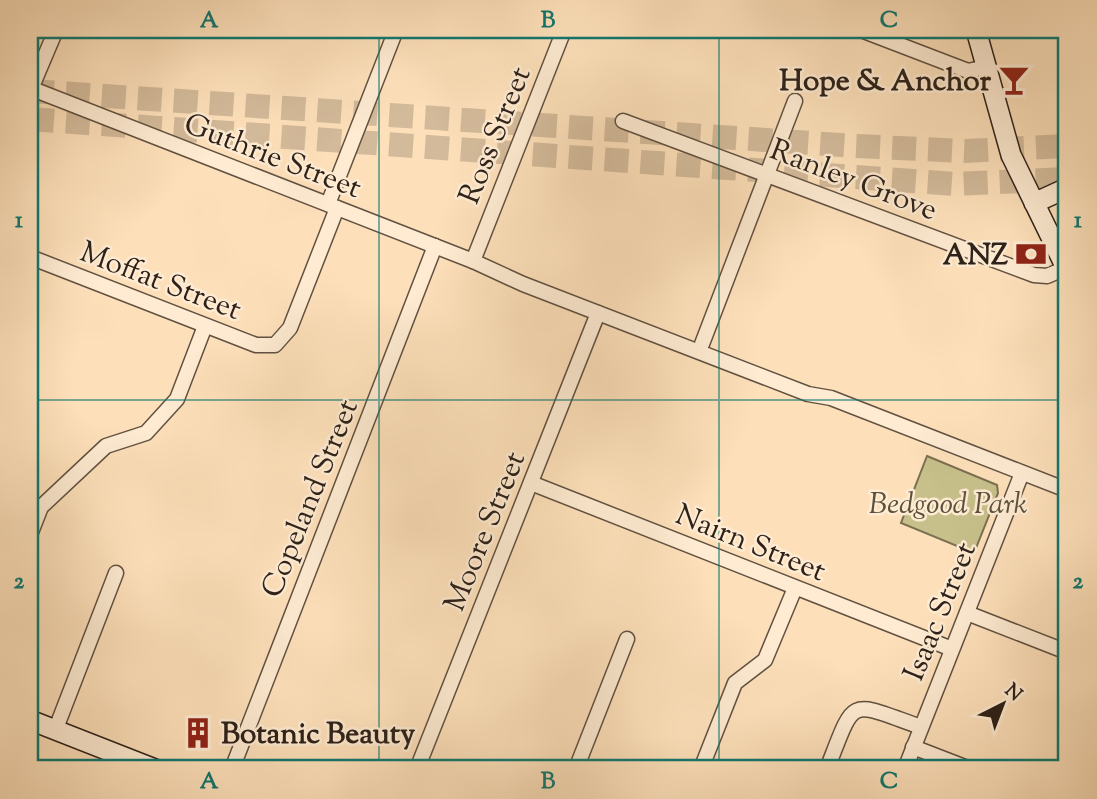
<svg xmlns="http://www.w3.org/2000/svg" width="1097" height="799" font-family="'Sorts Mill Goudy',serif">
	<rect width="100%" height="100%" fill="#fde0ba"/>
	<filter id="stains"><feTurbulence type="fractalNoise" baseFrequency=".00286" numOctaves="4"/><feColorMatrix values="0 0 0 0 .2 0 0 0 0 .09 0 0 0 0 .02 0 0 0 .5 -.17"/></filter>
	<radialGradient id="worn" r=".72"><stop offset=".6" stop-color="#630" stop-opacity="0"/><stop offset="1" stop-color="#630" stop-opacity=".3"/></radialGradient>
	<path fill="#c7c08b" stroke="#7a7052" stroke-width="2" d="M927,456L997,485L998,493L974,553L901,523Z"/>
	<g fill="none" stroke-linecap="round" stroke-linejoin="round">
		<g stroke="#d3ba9a" stroke-width="24" stroke-dasharray="24 12" stroke-linecap="butt">
			<path d="M30,91L856,146L965,151L1067,146"/>
			<path d="M30,119L955,184L1067,179"/>
		</g>
		<defs>
			<g id="street">
				<path d="M861,30L968,71L986,67"/>
				<path d="M30,88L473,261L523,284L808,394L831,398L1067,490"/>
				<path d="M31,89L56,30"/>
				<path d="M623,121L1034,275L1047,276L1066,268"/>
				<path d="M328,204L396,30"/>
				<path d="M30,257L256,345H275L290,328L337,208"/>
				<path d="M473,261L564,30"/>
				<path d="M702,344L795,101"/>
				<path d="M531,483L952,649"/>
				<path d="M30,535L41,507L106,446L146,433L177,399L205,326"/>
				<path d="M967,613L1067,652"/>
				<path d="M55,731L116,573"/>
				<path d="M913,747L970,769"/>
				<path d="M232,769L435,246"/>
				<path d="M417,769L598,313"/>
				<path d="M576,769L627,639"/>
				<path d="M701,769L735,683L765,660L795,588"/>
				<path d="M827,769C856,695 847,701 921,727"/>
				<path d="M905,769L1022,473"/>
			</g>
			<g id="secondary">
				<path d="M976,30L1011,155L1067,270"/>
				<path d="M1034,203L1067,188"/>
				<path d="M30,720L155,769"/>
			</g>
		</defs>
		<use href="#street" stroke="#615141" stroke-width="17"/>
		<use href="#secondary" stroke="#2d2119" stroke-width="22"/>
		<use href="#street" stroke="#feebd2" stroke-width="14"/>
		<use href="#secondary" stroke="#feebd2" stroke-width="19"/>
	</g>
	<path fill="none" stroke="#0f766e" stroke-width="2" stroke-opacity="0.55" d="M379,30V769M719,30V769M30,400H1067"/>
	<defs>
		<symbol id="bar-bare" viewBox="-9 -9 18 18"><path d="M-6-5H6L.8 .8V4.5H3.5V6h-7V4.5H-.8V.8Z" fill="#8f2418" stroke="#feebd2" stroke-width="2.5" paint-order="stroke"/></symbol>
		<symbol id="bank-bare" viewBox="-9 -9 18 18"><path d="M-6-4H6V4H-6ZM0-2.3a2.3 2.3 0 1 0 0 4.6a2.3 2.3 0 1 0 0-4.6Z" fill="#8f2418" stroke="#feebd2" stroke-width="2.5" paint-order="stroke"/></symbol>
		<symbol id="building-bare" viewBox="-9 -9 18 18"><path d="M-4-6H4V6H1V3H-1V6H-4ZM-2.5-4.3h1.7v1.8h-1.7ZM.8-4.3h1.7v1.8H.8ZM-2.5-1h1.7V.8h-1.7ZM.8-1h1.7V.8H.8Z" fill="#8f2418" stroke="#feebd2" stroke-width="2.5" paint-order="stroke"/></symbol>
	</defs>
	<g fill-rule="evenodd">
		<use href="#bar-bare" x="992" y="58" width="44" height="44"/>
		<use href="#bank-bare" x="1009" y="232" width="44" height="44"/>
		<use href="#building-bare" x="176" y="711" width="44" height="44"/>
	</g>
	<g text-anchor="middle" stroke-width="5" stroke-linejoin="round" paint-order="stroke">
		<g font-size="30" font-weight="bold" fill="#2d2119" stroke="#feebd2" text-anchor="end">
			<text x="991" y="90">Hope &amp; Anchor</text>
			<text x="1008" y="264">ANZ</text>
			<text x="221" y="743" text-anchor="start">Botanic Beauty</text>
		</g>
		<g font-size="30" fill="#2d2119" stroke="#feebd2">
			<text transform="translate(494 135) rotate(-68)" y="10">Ross Street</text>
			<text transform="translate(273 155) rotate(21)" y="10">Guthrie Street</text>
			<text transform="translate(854 179) rotate(21)" y="10">Ranley Grove</text>
			<text transform="translate(161 280) rotate(21)" y="10">Moffat Street</text>
			<text transform="translate(309 498) rotate(-68)" y="10">Copeland Street</text>
			<text transform="translate(484 531) rotate(-68)" y="10">Moore Street</text>
			<text transform="translate(751 542) rotate(22)" y="10">Nairn Street</text>
			<text transform="translate(939 611) rotate(-68)" y="10">Isaac Street</text>
		</g>
		<g font-size="30" font-style="italic" fill="#5b513b" stroke="#feebd2">
			<text x="948" y="513">Bedgood Park</text>
		</g>
	</g>
	<rect width="1097" height="799" fill="none" stroke="#fde0ba" stroke-width="77"/>
	<g transform="translate(1003 704) rotate(42)" stroke="#feebd2" stroke-width="5" paint-order="stroke">
	<path d="M0-5L12 26L0 18L-12 26Z" fill="#2d2119"/>
	<text y="-10" font-size="19" font-weight="bold" text-anchor="middle" fill="#2d2119">N</text>
	</g>
	<rect x="38" y="38" width="1020" height="722" fill="none" stroke="#0f766e" stroke-width="2.5"/>
	<g font-size="23" text-anchor="middle" font-weight="bold" fill="#0f766e">
		<text x="209" y="27">A</text>
		<text x="548" y="27">B</text>
		<text x="889" y="27">C</text>
		<text x="19" y="227">1</text>
		<text x="1078" y="227">1</text>
		<text x="19" y="588">2</text>
		<text x="1078" y="588">2</text>
		<text x="209" y="788">A</text>
		<text x="548" y="788">B</text>
		<text x="889" y="788">C</text>
	</g>
	<rect width="100%" height="100%" filter="url(#stains)"/>
	<rect width="100%" height="100%" fill="url(#worn)"/>
</svg>
